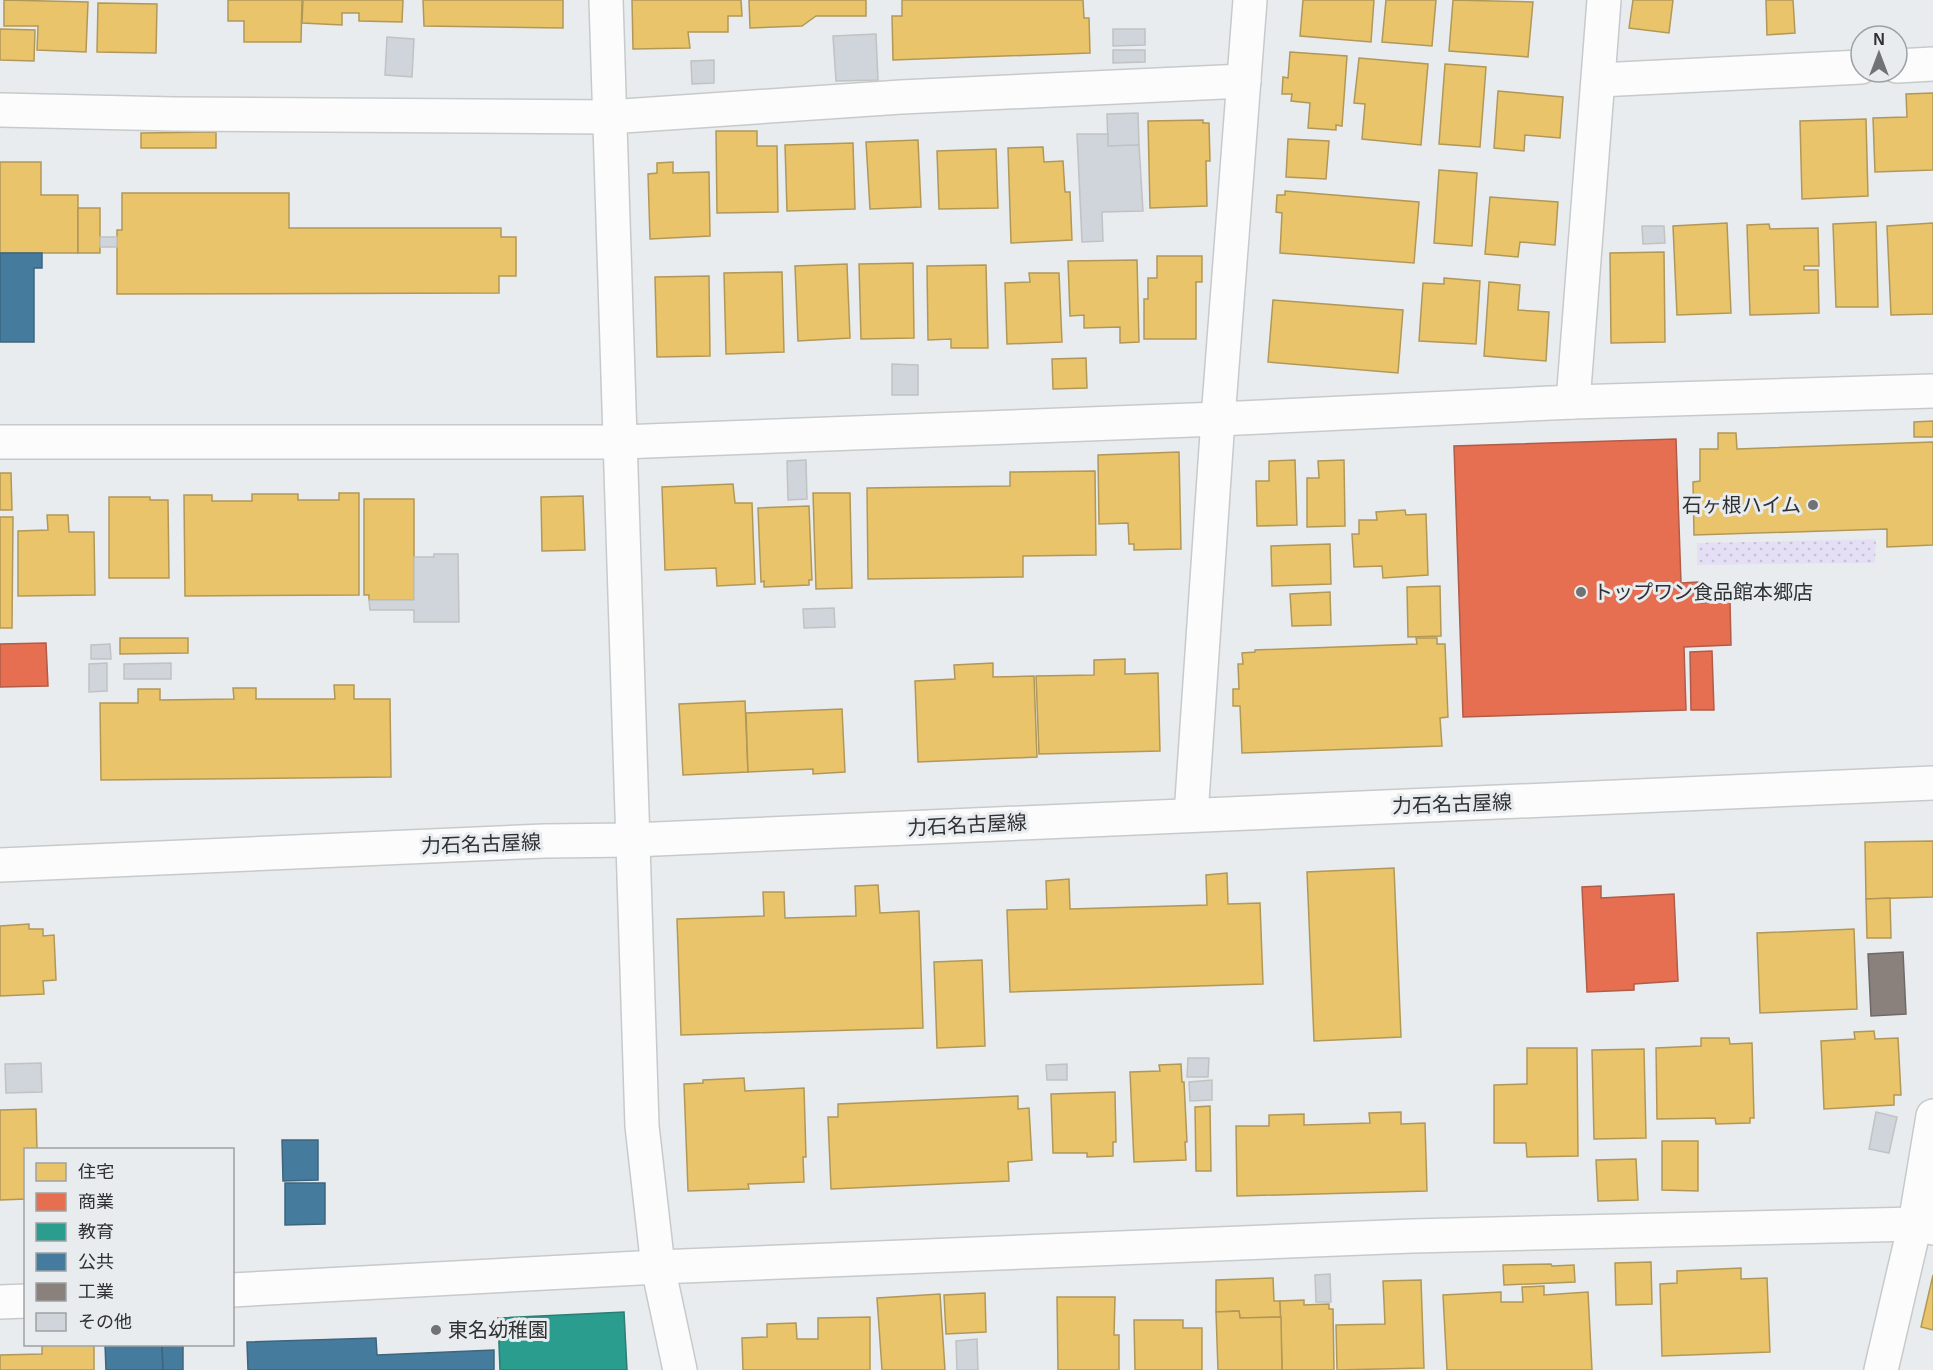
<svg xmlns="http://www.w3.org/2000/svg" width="1933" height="1370" font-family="Arial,'Noto Sans JP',sans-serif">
	<defs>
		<pattern id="grass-dots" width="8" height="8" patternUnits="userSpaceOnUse" patternTransform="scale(1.5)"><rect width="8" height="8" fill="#e5dff6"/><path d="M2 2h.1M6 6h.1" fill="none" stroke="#c5c0d3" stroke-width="1.8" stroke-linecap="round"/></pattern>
	</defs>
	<rect width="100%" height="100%" fill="#e9ecee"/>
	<path fill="url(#grass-dots)" d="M1876,539L1875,563L1697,565V543Z"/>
	<g fill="#e9c46a" stroke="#b19859" stroke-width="1.5">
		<path d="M4,0L88,2L86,52L37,50L38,26H4Z"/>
		<path d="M228,0H302L301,42H244V21H228Z"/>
		<path d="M303,0H403L402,22L359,21V13H342V25L302,23Z"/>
		<path d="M423,0H563V28L424,26Z"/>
		<path d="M632,0H741L742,16H728V32H688L690,48L633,49Z"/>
		<path d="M749,0H866V16H816L802,26L750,28Z"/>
		<path d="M902,0H1083L1084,18H1089L1090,53L893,60L892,16H902Z"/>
		<path d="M1303,0H1374L1371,42L1300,36Z"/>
		<path d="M1386,0H1436L1432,46L1382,42Z"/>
		<path d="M1453,0L1533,2L1528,57L1449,51Z"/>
		<path d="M1633,0H1673L1669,33L1629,28Z"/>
		<path d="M1766,0H1793L1795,33L1767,35Z"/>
		<path d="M98,3L157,4L156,53L97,52Z"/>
		<path d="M0,29L35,30L34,61L0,60Z"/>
		<path d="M1290,52L1347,56L1342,126L1336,125V130L1308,128L1310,103L1291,101L1292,94H1282L1283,77L1288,78Z"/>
		<path d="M1359,58L1428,64L1421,145L1362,139L1365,104L1354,103Z"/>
		<path d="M1445,64L1486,67L1480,147L1439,144Z"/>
		<path d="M1498,91L1563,97L1560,138L1525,135L1524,151L1494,148Z"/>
		<path d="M1933,93V170L1875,172L1873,118L1907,117L1906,94Z"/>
		<path d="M1866,119L1868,196L1802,199L1800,121Z"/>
		<path d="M1203,120V123H1209L1210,161H1206L1207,206L1150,208L1148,121Z"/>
		<path d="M716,131H757V146H777L778,212L717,213Z"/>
		<path d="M216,132V148H141V133Z"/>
		<path d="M1288,139L1329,141L1326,179L1286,177Z"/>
		<path d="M918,140L921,207L870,209L866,142Z"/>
		<path d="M853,143L855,209L787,211L785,145Z"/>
		<path d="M1043,147L1044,162L1063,161L1065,192H1070L1072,240L1011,243L1008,148Z"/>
		<path d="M996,149L998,208L939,209L937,151Z"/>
		<path d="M0,162H41V195H78V253H0Z"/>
		<path d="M673,162V173L709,172L710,236L650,239L648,174L657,173V163Z"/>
		<path d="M1439,170L1477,173L1472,246L1434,243Z"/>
		<path d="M1285,191L1419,202L1414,263L1280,253L1282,213L1276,212L1277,195H1285Z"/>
		<path d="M122,193H289V228H501V237H516V276H499V293L117,294V230H122Z"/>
		<path d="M1490,197L1558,202L1555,245L1520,242L1518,257L1485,254Z"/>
		<rect x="78" y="208" width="22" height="45"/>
		<path d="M1876,222L1878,307H1836L1833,224Z"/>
		<path d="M1727,223L1731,313L1677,315L1673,226Z"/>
		<path d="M1933,223V314L1891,315L1887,226Z"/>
		<path d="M1769,224L1770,229L1818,228L1819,266H1804V270H1818L1819,313L1750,315L1747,225Z"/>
		<path d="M1664,252L1665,342L1611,343L1610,253Z"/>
		<path d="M1157,256H1202V282H1196V339H1144V299H1148V278H1157Z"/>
		<path d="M1137,260L1139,342L1120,343V327L1084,328V315L1070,316L1068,261Z"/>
		<path d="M913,263L914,338L861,339L859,264Z"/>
		<path d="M847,264L850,338L798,341L795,266Z"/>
		<path d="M986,265L988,348H951V339L928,340L927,266Z"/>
		<path d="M782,272L784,352L726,354L724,273Z"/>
		<path d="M1029,273H1059L1062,342L1007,344L1005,283L1030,282Z"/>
		<path d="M709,276L710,356L657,357L655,277Z"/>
		<path d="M1444,278L1480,281L1476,344L1419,341L1423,283L1444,284Z"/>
		<path d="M1489,282L1520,285L1518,310L1549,312L1546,361L1484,356Z"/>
		<path d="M1273,300L1403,310L1398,373L1268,362Z"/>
		<path d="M1086,358L1087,388L1053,389L1052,359Z"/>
		<path d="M1933,421V437H1914V422Z"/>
		<path d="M1718,433H1736L1737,449L1933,442V545L1887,547V529L1694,535L1693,482L1700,481V449H1718Z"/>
		<path d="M1179,452L1181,549L1134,550V544H1129L1128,523L1099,524L1098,455Z"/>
		<path d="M1295,460L1297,525L1257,526L1256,481H1269V461Z"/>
		<path d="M1344,460L1345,526L1307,527V478H1319L1318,461Z"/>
		<path d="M1095,471L1096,555L1023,556V577L868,579L867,488L1010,486V472Z"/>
		<path d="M0,473H11L12,510H0Z"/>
		<path d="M733,484L735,503H752L755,584L717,586L716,568L665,570L662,487Z"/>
		<path d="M339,493H359V595L185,596L184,495H212V501H252V494H298V500H339Z"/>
		<path d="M813,493H850L852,588L816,589Z"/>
		<path d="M583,496L585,550L542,551L541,497Z"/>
		<path d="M109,497H150V500H168L169,578H109Z"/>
		<path d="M364,499H414V600H369V595H364Z"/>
		<path d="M809,506L812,580H809V585L764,587V581L761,582L758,508Z"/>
		<path d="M1405,510L1406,515L1426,514L1428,575L1383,578L1382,566L1354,567L1352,534H1359V520H1377L1376,512Z"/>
		<path d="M47,515H68L69,532H94L95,595L18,596V531L48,530Z"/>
		<path d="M0,517H13L12,628H0Z"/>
		<path d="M1330,544L1331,584L1272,586L1271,546Z"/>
		<path d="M1440,586L1441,636L1408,637L1407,587Z"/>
		<path d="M1330,592L1331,625L1292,626L1290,594Z"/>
		<path d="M120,638H188V653L120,654Z"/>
		<path d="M1416,638H1437V644H1445L1448,717L1440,718L1442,746L1242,753L1240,706H1233V689H1239L1238,664H1243L1242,653L1255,652V650L1417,644Z"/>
		<path d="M1125,659V674L1158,673L1160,751L1039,754L1036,676L1094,675V660Z"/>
		<path d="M993,663V677L1034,676L1037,757L918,762L915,681L955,679L954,665Z"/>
		<path d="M334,685H354V699H390L391,777L101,780L100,703H138V689H160V700L234,699L233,688H256V699H335Z"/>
		<path d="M745,701L748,772L683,775L679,704Z"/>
		<path d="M842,709L845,772L813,774V769L748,772L746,713Z"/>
		<path d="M1933,841V897L1866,899L1865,842Z"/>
		<path d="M1394,868L1401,1037L1314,1041L1307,872Z"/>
		<path d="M1227,873L1228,904L1260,903L1263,984L1010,992L1007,910L1047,909L1046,881L1069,879L1070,909L1207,905L1206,875Z"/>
		<path d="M878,885L880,913L919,911L923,1028L681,1035L677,919L764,916L763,892H784L785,918L856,916L855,886Z"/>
		<path d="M1890,898L1891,938H1867L1866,899Z"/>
		<path d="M29,924V929H43V936L54,935L56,980L43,981L44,994L0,996V926Z"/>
		<path d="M1854,929L1857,1009L1760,1013L1757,933Z"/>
		<path d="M982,960L985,1046L937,1048L934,962Z"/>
		<path d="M1874,1031L1875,1039L1898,1038L1901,1095H1894V1105L1824,1109L1821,1041L1855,1039L1854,1032Z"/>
		<path d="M1701,1038H1729L1730,1044L1752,1043L1754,1118H1750V1123L1716,1124L1715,1118L1657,1119L1656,1048L1701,1046Z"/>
		<path d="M1527,1048H1577L1578,1156L1527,1157L1526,1143H1494V1085L1527,1084Z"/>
		<path d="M1644,1049L1646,1138L1594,1139L1592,1050Z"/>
		<path d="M1181,1064L1182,1082H1184L1187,1142H1185L1186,1160L1134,1162L1130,1072L1160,1071L1159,1065Z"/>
		<path d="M744,1078L745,1091L804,1088L806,1157H803L804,1182L748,1184L749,1189L688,1191L684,1084L703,1083V1080Z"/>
		<path d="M1115,1092L1116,1142H1113V1156L1087,1157V1153H1053L1051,1094Z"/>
		<path d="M1018,1096V1109L1029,1108L1032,1160L1008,1162L1009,1181L831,1189L828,1117H838V1104Z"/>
		<path d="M1210,1106L1211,1171H1196L1195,1107Z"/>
		<path d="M36,1109L37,1150H26V1199L0,1200V1110Z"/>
		<path d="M1401,1112V1124L1425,1123L1427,1191L1237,1196L1236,1126H1269V1115L1304,1114V1125L1370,1123L1369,1113Z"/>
		<path d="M1662,1141H1698V1191L1662,1190Z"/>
		<path d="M1636,1159L1638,1200L1598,1201L1596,1160Z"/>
		<path d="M1651,1262L1652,1304L1616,1305L1615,1263Z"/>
		<path d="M1551,1264L1552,1266L1574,1265L1575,1282L1504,1285L1503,1265Z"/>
		<path d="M1741,1268V1279L1767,1278L1770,1352L1662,1356L1660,1284L1677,1283V1271Z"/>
		<path d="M1933,1275V1330L1921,1327Z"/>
		<path d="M1273,1278L1274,1301H1280L1281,1317L1240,1318L1239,1311L1216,1312V1280Z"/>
		<path d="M1421,1280L1424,1368L1337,1370L1336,1325L1385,1324L1383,1281Z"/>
		<path d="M1544,1286V1295L1588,1292L1592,1370H1447L1443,1295L1501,1292V1302H1523L1522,1287Z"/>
		<path d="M985,1293L986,1332L946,1334L944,1295Z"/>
		<path d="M940,1294L945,1370H882L877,1298Z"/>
		<path d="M1057,1297H1115L1114,1335H1119V1370H1058Z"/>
		<path d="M1304,1300V1305L1329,1304V1309H1333L1334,1370H1282L1280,1301Z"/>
		<path d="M1239,1311L1240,1318L1281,1317L1282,1370H1218L1216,1312Z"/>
		<path d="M870,1317V1370H743L742,1338L767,1337V1324L796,1323L797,1339H818V1318Z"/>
		<path d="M1134,1320H1183V1328H1202V1370H1135Z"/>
		<path d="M42,1344H94V1370H0V1355L42,1354Z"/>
	</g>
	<g fill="#e76f51" stroke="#b05c48" stroke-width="1.5">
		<path d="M1676,439L1681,583L1698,582V603L1730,601L1731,645L1684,647L1686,710L1463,717L1454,446Z"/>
		<path d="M46,643L48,686L0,687V644Z"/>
		<path d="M1712,651L1714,710H1691L1690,652Z"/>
		<path d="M1601,886V898L1674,894L1678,981L1634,984V990L1587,992L1582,887Z"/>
	</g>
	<path fill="#2a9d8f" stroke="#2c7d73" stroke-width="1.5" d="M624,1312L627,1370H500L498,1318Z"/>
	<g fill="#457b9d" stroke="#3e657d" stroke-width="1.5">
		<path d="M0,253H42V268H34V342H0Z"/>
		<path d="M282,1140H318V1180L283,1181Z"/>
		<path d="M285,1183H325V1224L285,1225Z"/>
		<path d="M376,1338L377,1355L494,1350V1370H248L247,1342Z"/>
		<path d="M105,1344H162L163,1370H106Z"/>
		<path d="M162,1344H183V1370H163Z"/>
	</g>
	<path fill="#8a817c" stroke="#6f6966" stroke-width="1.5" d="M1903,952L1906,1014L1871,1016L1868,954Z"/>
	<g fill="#d0d4db" stroke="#c0c2c3" stroke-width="1.5">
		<path d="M1113,29H1145V45L1113,46Z"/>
		<path d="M876,34L878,80L836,81L833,36Z"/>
		<path d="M387,37L414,39L412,77L385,75Z"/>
		<path d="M1113,50H1145V62L1113,63Z"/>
		<path d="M714,60V83L692,84L691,61Z"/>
		<path d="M1138,113L1139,145L1108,146L1107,114Z"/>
		<path d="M1077,134H1108V146L1139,145L1143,211L1102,212L1103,241L1082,242Z"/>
		<path d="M1642,226H1664L1665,243L1643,244Z"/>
		<rect x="100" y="237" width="17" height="10"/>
		<path d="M892,364L918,365V395H892Z"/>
		<path d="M806,460L807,499L788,500L787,461Z"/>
		<path d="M434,554H458L459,622H414V610H370L369,600H414V557H434Z"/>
		<path d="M834,608L835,627L804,628L803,609Z"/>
		<path d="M110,644L111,659H91V645Z"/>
		<path d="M107,663V691L89,692V664Z"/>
		<path d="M171,663V679H124V664Z"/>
		<path d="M1188,1058H1209L1208,1077H1187Z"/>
		<path d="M41,1063L42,1092L6,1093L5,1064Z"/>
		<path d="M1067,1064V1080H1047L1046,1065Z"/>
		<path d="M1212,1080V1100L1190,1101L1189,1082Z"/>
		<path d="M1876,1112L1897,1117L1889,1153L1869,1149Z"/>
		<path d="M1330,1274L1331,1302H1316L1315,1275Z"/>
		<path d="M977,1339L978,1370H957L956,1341Z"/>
	</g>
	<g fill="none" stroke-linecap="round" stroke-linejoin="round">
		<defs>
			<g id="minor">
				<path d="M606,0L642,1126L658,1267L680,1370"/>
				<path d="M1897,66L1933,64"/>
				<path d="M1599,80L1861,67"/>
				<path d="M0,110L174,114L609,117L901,97L1244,81"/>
				<path d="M1573,402L1604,0"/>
				<path d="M0,442H621L1218,419L1573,402L1933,391"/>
				<path d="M1191,815L1218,419L1250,0"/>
				<path d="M232,1290L658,1267L1412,1236L1915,1224L1933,1228"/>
				<path d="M0,1302L26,1301"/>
				<path d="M1881,1370L1915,1224L1933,1116"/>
			</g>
			<path id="primary" d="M0,865L544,841L633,840L1933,783"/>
		</defs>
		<use href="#minor" stroke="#c7cacb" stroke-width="36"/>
		<use href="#primary" stroke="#c7cacb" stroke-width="36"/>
		<use href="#minor" stroke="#fcfcfc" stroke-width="33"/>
		<use href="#primary" stroke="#fcfcfc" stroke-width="33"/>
	</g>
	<g fill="#707274" stroke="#e8ecef" stroke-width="2">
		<circle cx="1813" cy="505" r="6"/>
		<circle cx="1581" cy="592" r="6"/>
		<circle cx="436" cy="1330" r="6"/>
	</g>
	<g text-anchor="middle" stroke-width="6" stroke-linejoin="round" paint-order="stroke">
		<g font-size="20" fill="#2f3132" stroke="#e8ecef" text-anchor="start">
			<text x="1801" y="512" text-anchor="end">石ヶ根ハイム</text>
			<text x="1593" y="599">トップワン食品館本郷店</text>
			<text x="448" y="1337">東名幼稚園</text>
		</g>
		<g font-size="20" fill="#2f3132" stroke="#e8ecef">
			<text transform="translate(1452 804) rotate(-2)" y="7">力石名古屋線</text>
			<text transform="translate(967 825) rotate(-3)" y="7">力石名古屋線</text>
			<text transform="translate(481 844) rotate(-2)" y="7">力石名古屋線</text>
		</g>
	</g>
	<rect x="24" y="1148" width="210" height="198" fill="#e8ecef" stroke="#9ea1a3" stroke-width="1.5"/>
	<rect x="36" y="1163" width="30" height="18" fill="#e9c46a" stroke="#9ea1a3" stroke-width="1.5"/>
	<text x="78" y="1178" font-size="18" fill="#2f3132">住宅</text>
	<rect x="36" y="1193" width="30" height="18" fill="#e76f51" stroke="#9ea1a3" stroke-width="1.5"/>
	<text x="78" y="1208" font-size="18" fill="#2f3132">商業</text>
	<rect x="36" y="1223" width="30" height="18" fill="#2a9d8f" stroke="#9ea1a3" stroke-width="1.5"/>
	<text x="78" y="1238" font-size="18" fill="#2f3132">教育</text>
	<rect x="36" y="1253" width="30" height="18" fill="#457b9d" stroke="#9ea1a3" stroke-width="1.5"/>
	<text x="78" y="1268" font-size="18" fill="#2f3132">公共</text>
	<rect x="36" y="1283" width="30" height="18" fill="#8a817c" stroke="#9ea1a3" stroke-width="1.5"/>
	<text x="78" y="1298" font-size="18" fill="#2f3132">工業</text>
	<rect x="36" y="1313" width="30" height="18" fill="#d0d4db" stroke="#9ea1a3" stroke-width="1.5"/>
	<text x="78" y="1328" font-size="18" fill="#2f3132">その他</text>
	<g transform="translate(1879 54)"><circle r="28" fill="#e8ecef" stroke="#9ea1a3" stroke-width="1.5"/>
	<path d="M0-4.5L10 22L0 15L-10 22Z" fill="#707274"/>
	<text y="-9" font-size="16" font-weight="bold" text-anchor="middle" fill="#2f3132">N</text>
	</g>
</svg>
